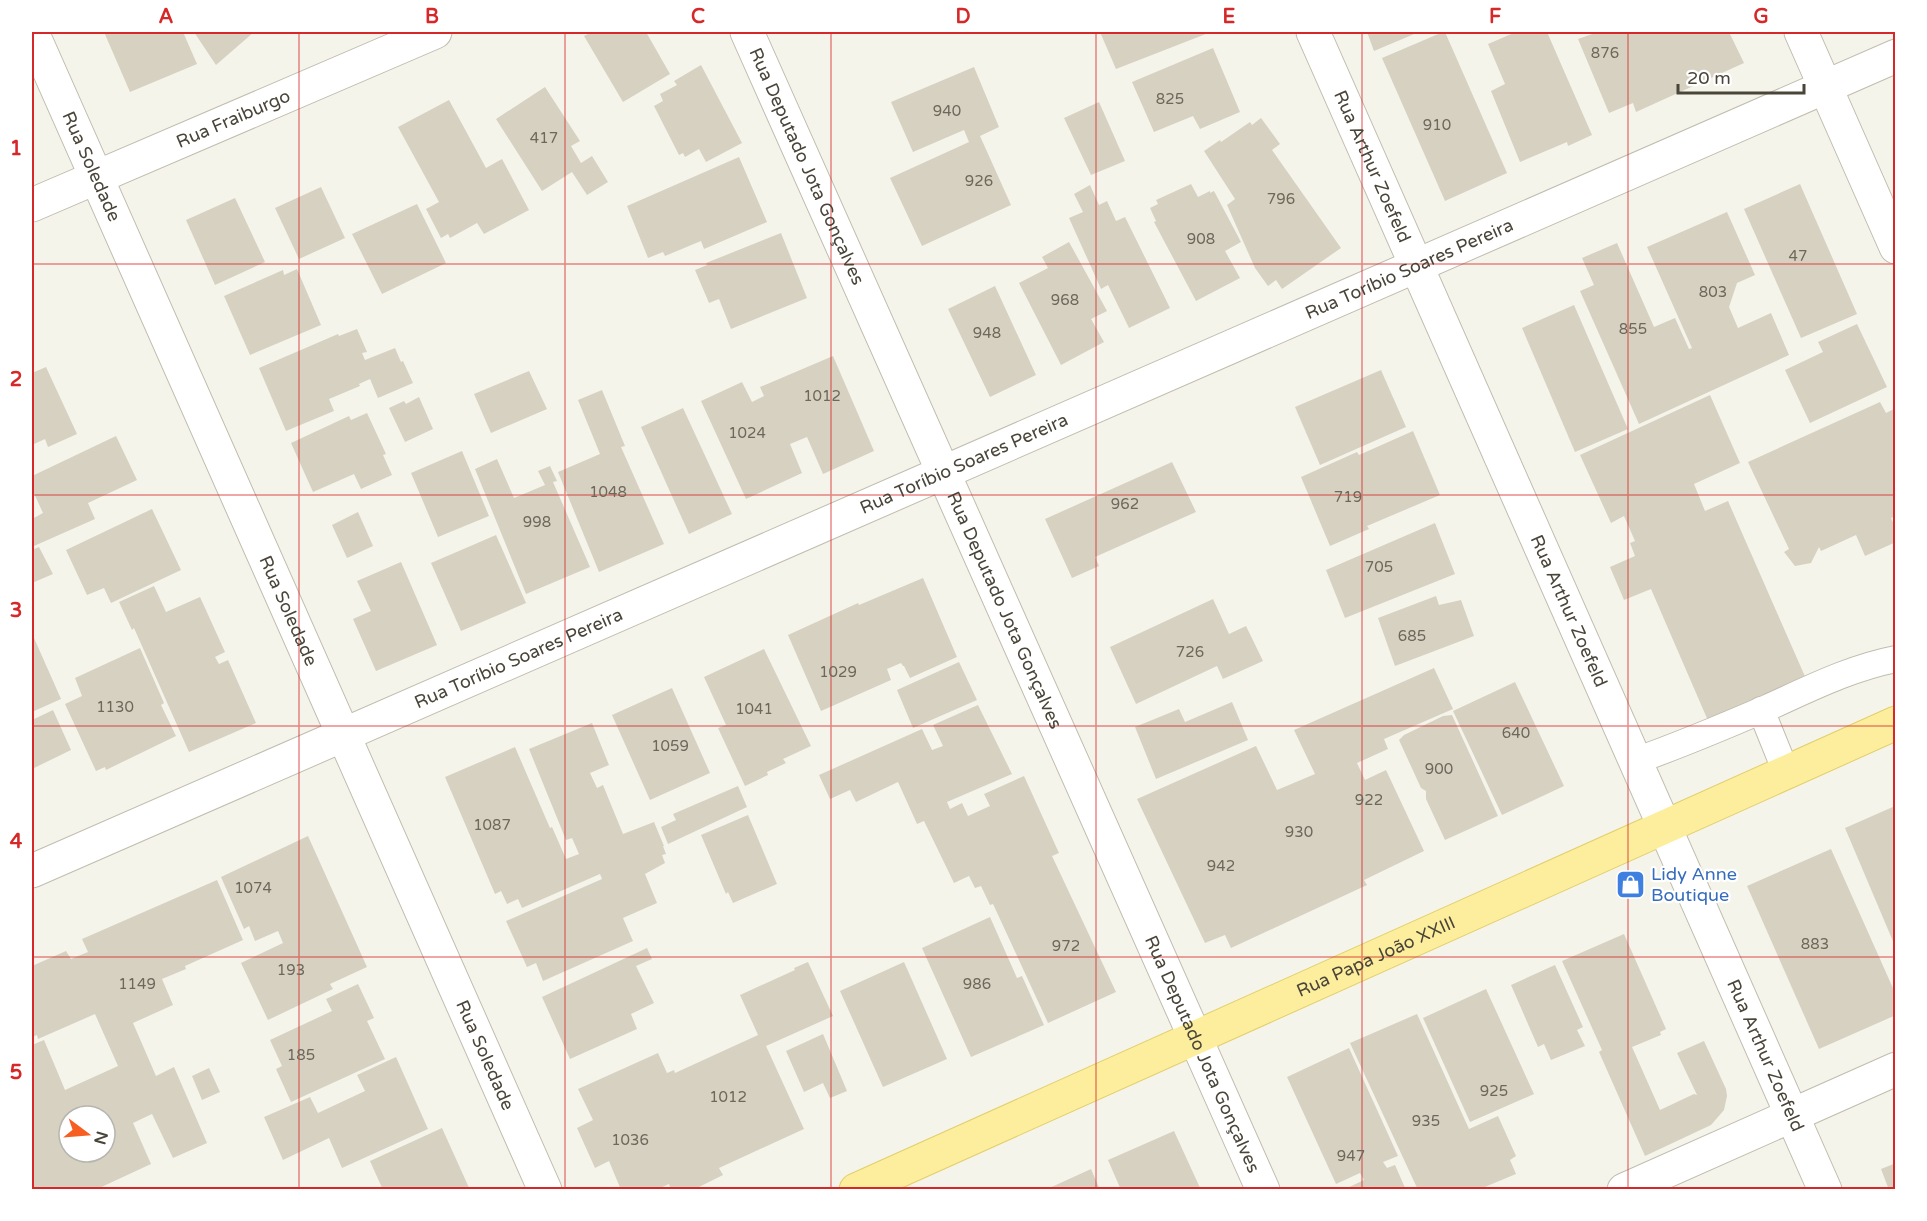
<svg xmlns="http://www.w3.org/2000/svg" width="1927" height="1221" font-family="'Varela Round',sans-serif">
	<rect width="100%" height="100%" fill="#f5f4eb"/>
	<g fill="#d7d1c1" fill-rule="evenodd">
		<path d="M104,32H183L197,64L130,92Z"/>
		<path d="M194,32H254L216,65Z"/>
		<path d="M592,32H646L670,74L623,102L584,36Z"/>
		<path d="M1100,32H1211L1116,69Z"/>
		<path d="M1367,32H1419L1374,51Z"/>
		<path d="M1443,32H1445L1507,173L1445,201L1382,58Z"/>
		<path d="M1516,32H1547L1592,135L1568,146L1567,142L1520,162L1491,91L1505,84L1488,44Z"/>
		<path d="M1598,32H1729L1744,63L1636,112L1633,103L1609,113L1578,39Z"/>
		<path d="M1213,48L1240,112L1200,129L1193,116L1154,132L1132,82Z"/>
		<path d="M701,65L742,143L706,162L699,149L685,157L683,153L679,155L654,106L663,101L660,94L677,85L674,81Z"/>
		<path d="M974,67L999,127L980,136L1011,205L922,246L890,178L969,142L964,130L913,152L891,102Z"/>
		<path d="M545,87L580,141L571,146L581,163L592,156L608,182L587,195L572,172L542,191L496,119Z"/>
		<path d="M449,100L486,168L502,159L529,210L484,234L477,223L450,238L448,234L441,238L426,209L439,202L398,127Z"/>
		<path d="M1099,102L1125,161L1091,175L1064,118Z"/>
		<path d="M1261,118L1280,144L1272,150L1341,248L1282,289L1276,280L1268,286L1255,268L1227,205L1235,199L1204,151L1220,140L1221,142L1250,122L1252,125Z"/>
		<path d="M739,157L767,222L704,249L701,241L665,256L663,252L648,258L627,206Z"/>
		<path d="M1191,184L1198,197L1210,191V193L1214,191L1241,242L1225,251L1240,278L1196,301L1154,222L1156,221L1150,208L1158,204L1156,200Z"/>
		<path d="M1800,184L1857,314L1801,338L1744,209Z"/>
		<path d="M1090,185L1099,205L1107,201L1116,221L1125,217L1170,308L1129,328L1108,285L1101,289L1069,218L1083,212L1074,194Z"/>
		<path d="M321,187L345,238L299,259L275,208Z"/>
		<path d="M235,198L265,262L215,285L186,220Z"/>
		<path d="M417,204L446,263L382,294L352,234Z"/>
		<path d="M1727,212L1755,275L1737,283L1729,307L1738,328L1771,313L1789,355L1639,424L1580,291L1594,285L1582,258L1617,243L1654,327L1675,318L1689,349L1692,348L1647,247Z"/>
		<path d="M781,233L807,298L731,329L719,299L709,303L695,270L707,265L706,263Z"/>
		<path d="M1069,242L1107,311L1091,319L1104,342L1061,365L1019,283L1048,268L1042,257Z"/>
		<path d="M297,269L321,325L250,355L224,296L283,270L284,275Z"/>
		<path d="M995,286L1036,375L990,397L948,309Z"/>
		<path d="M1574,305L1628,429L1575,452L1522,328Z"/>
		<path d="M1857,324L1887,387L1810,423L1785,370L1823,352L1818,342Z"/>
		<path d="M357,329L367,352L362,353L365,360L395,348L401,362L403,361L413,383L378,398L370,379L359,384L360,386L329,399L334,411L286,431L259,368L338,334L339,336Z"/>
		<path d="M833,356L874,451L823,474L807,437L790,444L802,473L746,499L701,401L742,382L752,402L764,396L760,387Z"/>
		<path d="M46,367L77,434L48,447L45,439L32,445V373Z"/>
		<path d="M1381,370L1406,427L1320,465L1295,407Z"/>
		<path d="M529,371L547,409L491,433L474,394Z"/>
		<path d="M602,390L625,446L621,447L664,544L599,572L558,472L600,454L578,400Z"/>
		<path d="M1710,395L1740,463L1694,484L1705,511L1728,501L1807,681L1709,723L1651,589L1624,600L1610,567L1635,556L1630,543L1635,541L1624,516L1611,523L1580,455Z"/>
		<path d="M419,397L433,429L405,442L389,408L404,401L406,404Z"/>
		<path d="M1880,402L1886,413L1896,408V516L1891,518L1896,529V542L1865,556L1856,535L1821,551L1819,547L1811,563L1795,566L1784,552L1789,549L1748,462Z"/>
		<path d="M683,408L732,514L689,534L641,427Z"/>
		<path d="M367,413L386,454L383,455L392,475L361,489L354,474L313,492L291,443L349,416L351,420Z"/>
		<path d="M1413,431L1440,495L1367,526L1369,529L1330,546L1301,477L1357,452L1359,455Z"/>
		<path d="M116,436L137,480L88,503L95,519L34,546L32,542V519L43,513L32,489V476Z"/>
		<path d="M462,451L489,516L438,537L411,473Z"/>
		<path d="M497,459L514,498L545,485L538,471L550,466L557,481L553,482L590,567L526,594L475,469Z"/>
		<path d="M1172,462L1196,512L1095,557L1099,566L1072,578L1045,519Z"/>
		<path d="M152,509L181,570L111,603L104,588L87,595L66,550Z"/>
		<path d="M358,512L373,546L347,558L332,525Z"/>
		<path d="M1435,523L1455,574L1345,618L1326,570Z"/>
		<path d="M496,535L526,603L461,631L431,563Z"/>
		<path d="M39,547L53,574L32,583V550Z"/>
		<path d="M401,562L437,645L376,671L353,619L371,611L357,581Z"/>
		<path d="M923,578L957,657L910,678L904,666H903L901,663L887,669L891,680L821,711L788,635L858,603L859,605Z"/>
		<path d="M154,586L166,612L200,597L225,652L215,657L219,664L228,660L256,723L189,752L134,628L132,630L119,602Z"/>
		<path d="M1436,596L1439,605L1461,600L1474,636L1395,666L1378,618Z"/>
		<path d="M1213,599L1229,634L1246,626L1263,661L1223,679L1217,666L1136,704L1110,647Z"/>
		<path d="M34,638L61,699L32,712V639Z"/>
		<path d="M140,648L164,703L161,705L176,736L106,770L105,767L96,771L65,704L82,696L75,678Z"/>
		<path d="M764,649L811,746L783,759L786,763L767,772L768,775L745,786L718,728L726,725L704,677Z"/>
		<path d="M959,662L977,700L913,728L897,690Z"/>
		<path d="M1434,668L1453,709L1384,739L1388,749L1357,763L1365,780L1386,770L1424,851L1364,880L1367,885L1231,948L1225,935L1205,943L1137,799L1256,746L1277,790L1315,774L1294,730Z"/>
		<path d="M1515,682L1564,786L1502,815L1453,711Z"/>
		<path d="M672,688L710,773L650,800L612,715Z"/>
		<path d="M1232,702L1248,740L1156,779L1135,727L1179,709L1185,722Z"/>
		<path d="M978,705L1012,774L947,802L950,809L962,803L968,816L990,806L984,794L1024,776L1059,853L1052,856L1116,992L1048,1023L993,904L990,905L981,886L975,888L969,876L954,883L924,821L917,824L898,782L856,802L850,790L830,799L819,775L922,729L932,750L943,746L933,725Z"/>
		<path d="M53,710L71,750L32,769V720Z"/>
		<path d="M1452,715L1498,816L1445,840L1426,799V791L1421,788L1399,740L1404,735L1443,716Z"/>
		<path d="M592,723L609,765L590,773L597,788L603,785L623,834L654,822L664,846H663L666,854L662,855L665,863L645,874L657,903L623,918L633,941L543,981L536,963L527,967L506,921L602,879L600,874L522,908L518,899L507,904L501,891L495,894L445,777L515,747L550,828L552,827L566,859L579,854L572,838L566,840L529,749Z"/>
		<path d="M738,786L747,807L668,844L661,827L676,820L673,814Z"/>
		<path d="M1895,806V946L1845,828Z"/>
		<path d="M748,815L777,884L733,903L728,892L726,894L701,835Z"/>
		<path d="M308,836L367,967L330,984L333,989L268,1020L241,963L283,943L278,931L255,941L249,926L244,929L221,877Z"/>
		<path d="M1831,849L1896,995V1015L1819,1049L1747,886Z"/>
		<path d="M217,880L243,940L185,966L186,969L162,979L173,1005L133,1023L156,1076L174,1067L207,1143L173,1158L152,1114L133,1123L151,1164L95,1190H32V1045L44,1040L65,1090L118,1066L95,1014L38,1039L37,1035L32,1037V966L66,951L71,959L88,952L82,939ZM69,1116H105V1152H69Z"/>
		<path d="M990,917L1017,978L1022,976L1044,1025L971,1057L922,948Z"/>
		<path d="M1624,934L1666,1029L1660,1032L1661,1035L1632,1047L1660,1110L1694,1094L1697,1095L1677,1053L1704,1041L1726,1089L1727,1096L1724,1110L1711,1125L1645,1156L1599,1052L1602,1050L1562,961Z"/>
		<path d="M647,948L652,959L636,966L654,1003L631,1014L637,1029L570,1059L542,997Z"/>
		<path d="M808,962L833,1016L766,1046L804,1129L719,1168L723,1175L693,1190H671L669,1184L656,1190H621L609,1161L595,1168L577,1128L593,1120L578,1089L658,1053L667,1073L674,1070L675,1073L758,1035L740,995L795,970L794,968Z"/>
		<path d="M904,962L947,1059L883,1087L840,991Z"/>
		<path d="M1555,965L1583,1027L1577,1030L1585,1046L1551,1060L1544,1044L1538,1047L1511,985Z"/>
		<path d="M358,984L374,1018L367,1021L385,1059L291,1102L276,1069L282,1066L270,1040L332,1011L326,999Z"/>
		<path d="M1486,989L1534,1094L1470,1122L1423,1018Z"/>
		<path d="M1417,1014L1469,1129L1498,1116L1516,1156L1510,1160L1516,1174L1480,1189V1187L1473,1190H1418L1350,1043Z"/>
		<path d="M823,1034L847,1091L830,1098L823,1083L804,1092L786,1051Z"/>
		<path d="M1349,1048L1398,1156L1383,1162L1387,1168L1395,1165L1406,1190H1343L1364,1180L1360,1173L1336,1184L1287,1077Z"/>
		<path d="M396,1057L428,1129L342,1168L329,1138L283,1160L264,1117L310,1097L318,1113L365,1091L357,1075Z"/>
		<path d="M209,1068L220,1092L202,1100L192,1076Z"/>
		<path d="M442,1128L470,1190H383L370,1161Z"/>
		<path d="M1174,1131L1201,1190H1121L1108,1160Z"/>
		<path d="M1896,1163V1190H1889L1881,1169Z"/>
		<path d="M1091,1169L1100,1190H1045Z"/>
	</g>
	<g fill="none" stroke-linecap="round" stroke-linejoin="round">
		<defs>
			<g id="lane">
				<path d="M1761,710L1786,772"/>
				<path d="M1635,761C1680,745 1723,727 1767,708C1809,689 1850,668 1896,659"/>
			</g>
			<g id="street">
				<path id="s1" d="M32,32L545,1190"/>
				<path id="s2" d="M747,32L1263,1190"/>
				<path id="s3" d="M1313,32L1825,1190"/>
				<path d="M1801,32L1896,247"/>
				<path id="s4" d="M32,205L435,32"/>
				<path id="s5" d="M32,871L1896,56"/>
				<path d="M1624,1190L1896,1069"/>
			</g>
			<g id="primary">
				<path id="s6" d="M856,1190L1896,723"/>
			</g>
		</defs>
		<use href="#lane" stroke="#c1bdae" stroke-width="28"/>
		<use href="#street" stroke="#c1bdae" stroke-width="35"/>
		<use href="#primary" stroke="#e2cf6c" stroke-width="35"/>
		<use href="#lane" stroke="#fff" stroke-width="26"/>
		<use href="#street" stroke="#fff" stroke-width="33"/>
		<use href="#primary" stroke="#fcee9d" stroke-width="33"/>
	</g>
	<path fill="none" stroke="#d62828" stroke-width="1.5" stroke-opacity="0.55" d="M299,32V1190M565,32V1190M831,32V1190M1096,32V1190M1362,32V1190M1628,32V1190M32,264H1896M32,495H1896M32,726H1896M32,957H1896"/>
	<defs>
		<symbol id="shop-square" viewBox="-11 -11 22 22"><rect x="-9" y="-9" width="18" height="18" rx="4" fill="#3f7fe0" stroke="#fff"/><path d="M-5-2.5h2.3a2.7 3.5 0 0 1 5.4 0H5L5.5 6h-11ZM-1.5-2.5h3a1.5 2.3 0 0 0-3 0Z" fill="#fff"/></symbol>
	</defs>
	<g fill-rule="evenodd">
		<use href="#shop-square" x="1614" y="868" width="33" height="33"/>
	</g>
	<g text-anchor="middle" stroke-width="4.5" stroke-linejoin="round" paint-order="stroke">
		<g font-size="15" fill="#6d685b">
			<text x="1605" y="58">876</text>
			<text x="1170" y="104">825</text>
			<text x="947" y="116">940</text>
			<text x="1437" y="130">910</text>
			<text x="544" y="143">417</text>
			<text x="979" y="186">926</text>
			<text x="1281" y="204">796</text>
			<text x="1201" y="244">908</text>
			<text x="1798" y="261">47</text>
			<text x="1713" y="297">803</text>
			<text x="1065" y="305">968</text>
			<text x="1633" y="334">855</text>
			<text x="987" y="338">948</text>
			<text x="822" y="401">1012</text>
			<text x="747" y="438">1024</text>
			<text x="608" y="497">1048</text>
			<text x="1348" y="502">719</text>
			<text x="1125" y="509">962</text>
			<text x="537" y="527">998</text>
			<text x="1379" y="572">705</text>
			<text x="1412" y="641">685</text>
			<text x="1190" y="657">726</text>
			<text x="838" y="677">1029</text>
			<text x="115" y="712">1130</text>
			<text x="754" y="714">1041</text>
			<text x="1516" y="738">640</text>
			<text x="670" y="751">1059</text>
			<text x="1439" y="774">900</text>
			<text x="1369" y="805">922</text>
			<text x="492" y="830">1087</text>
			<text x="1299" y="837">930</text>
			<text x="1221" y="871">942</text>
			<text x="253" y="893">1074</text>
			<text x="1815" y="949">883</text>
			<text x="1066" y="951">972</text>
			<text x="291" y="975">193</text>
			<text x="137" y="989">1149</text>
			<text x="977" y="989">986</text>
			<text x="301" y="1060">185</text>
			<text x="1494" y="1096">925</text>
			<text x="728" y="1102">1012</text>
			<text x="1426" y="1126">935</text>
			<text x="630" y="1145">1036</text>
			<text x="1351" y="1161">947</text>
		</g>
		<g font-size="18" fill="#4a4539" stroke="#fff">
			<text dy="6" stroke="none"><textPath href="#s4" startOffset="219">Rua Fraiburgo</textPath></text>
			<text dy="6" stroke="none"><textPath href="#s1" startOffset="147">Rua Soledade</textPath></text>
			<text dy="6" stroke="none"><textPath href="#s3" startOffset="147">Rua Arthur Zoefeld</textPath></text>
			<text dy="6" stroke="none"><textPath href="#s2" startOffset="147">Rua Deputado Jota Gonçalves</textPath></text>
			<text dy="6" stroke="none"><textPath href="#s5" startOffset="1503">Rua Toríbio Soares Pereira</textPath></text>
			<text dy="6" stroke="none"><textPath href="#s5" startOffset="1017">Rua Toríbio Soares Pereira</textPath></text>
			<text dy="6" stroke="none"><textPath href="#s1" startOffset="633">Rua Soledade</textPath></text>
			<text dy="6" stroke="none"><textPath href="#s2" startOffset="633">Rua Deputado Jota Gonçalves</textPath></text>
			<text dy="6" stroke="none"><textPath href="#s3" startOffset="633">Rua Arthur Zoefeld</textPath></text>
			<text dy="6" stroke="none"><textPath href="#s5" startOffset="531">Rua Toríbio Soares Pereira</textPath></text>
			<text dy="6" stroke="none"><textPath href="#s6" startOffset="570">Rua Papa João XXIII</textPath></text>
			<text dy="6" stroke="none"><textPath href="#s2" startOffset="1119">Rua Deputado Jota Gonçalves</textPath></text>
			<text dy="6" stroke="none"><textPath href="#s1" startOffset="1119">Rua Soledade</textPath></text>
			<text dy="6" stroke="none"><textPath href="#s3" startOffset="1119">Rua Arthur Zoefeld</textPath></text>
		</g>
		<g font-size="18" fill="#366cbe" stroke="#fff" text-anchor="start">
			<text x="1651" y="880">Lidy Anne<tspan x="1651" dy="21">Boutique</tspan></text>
		</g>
	</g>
	<rect width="1927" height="1221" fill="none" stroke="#ffffff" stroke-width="66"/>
	<g transform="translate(87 1134) rotate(106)"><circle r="28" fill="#ffffff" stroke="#b7b5b0" stroke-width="1.5"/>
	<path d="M0-4.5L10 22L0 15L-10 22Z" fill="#f65f21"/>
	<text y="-9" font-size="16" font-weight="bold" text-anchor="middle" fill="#4a4539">N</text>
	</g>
	<path d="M1678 84v9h126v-9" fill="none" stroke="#4a4539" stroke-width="3"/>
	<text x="1687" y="84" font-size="18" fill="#4a4539" stroke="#ffffff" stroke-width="4.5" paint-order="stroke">20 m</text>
	<rect x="33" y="33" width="1861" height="1155" fill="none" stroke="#d62828" stroke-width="2"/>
	<g font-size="20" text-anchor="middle" font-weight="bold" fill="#d62828">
		<text x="166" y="23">A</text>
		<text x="432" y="23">B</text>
		<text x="698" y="23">C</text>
		<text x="963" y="23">D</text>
		<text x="1229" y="23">E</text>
		<text x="1495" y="23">F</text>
		<text x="1761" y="23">G</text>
		<text x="16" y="155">1</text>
		<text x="16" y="386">2</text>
		<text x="16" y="617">3</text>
		<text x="16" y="848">4</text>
		<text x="16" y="1079">5</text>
	</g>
</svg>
